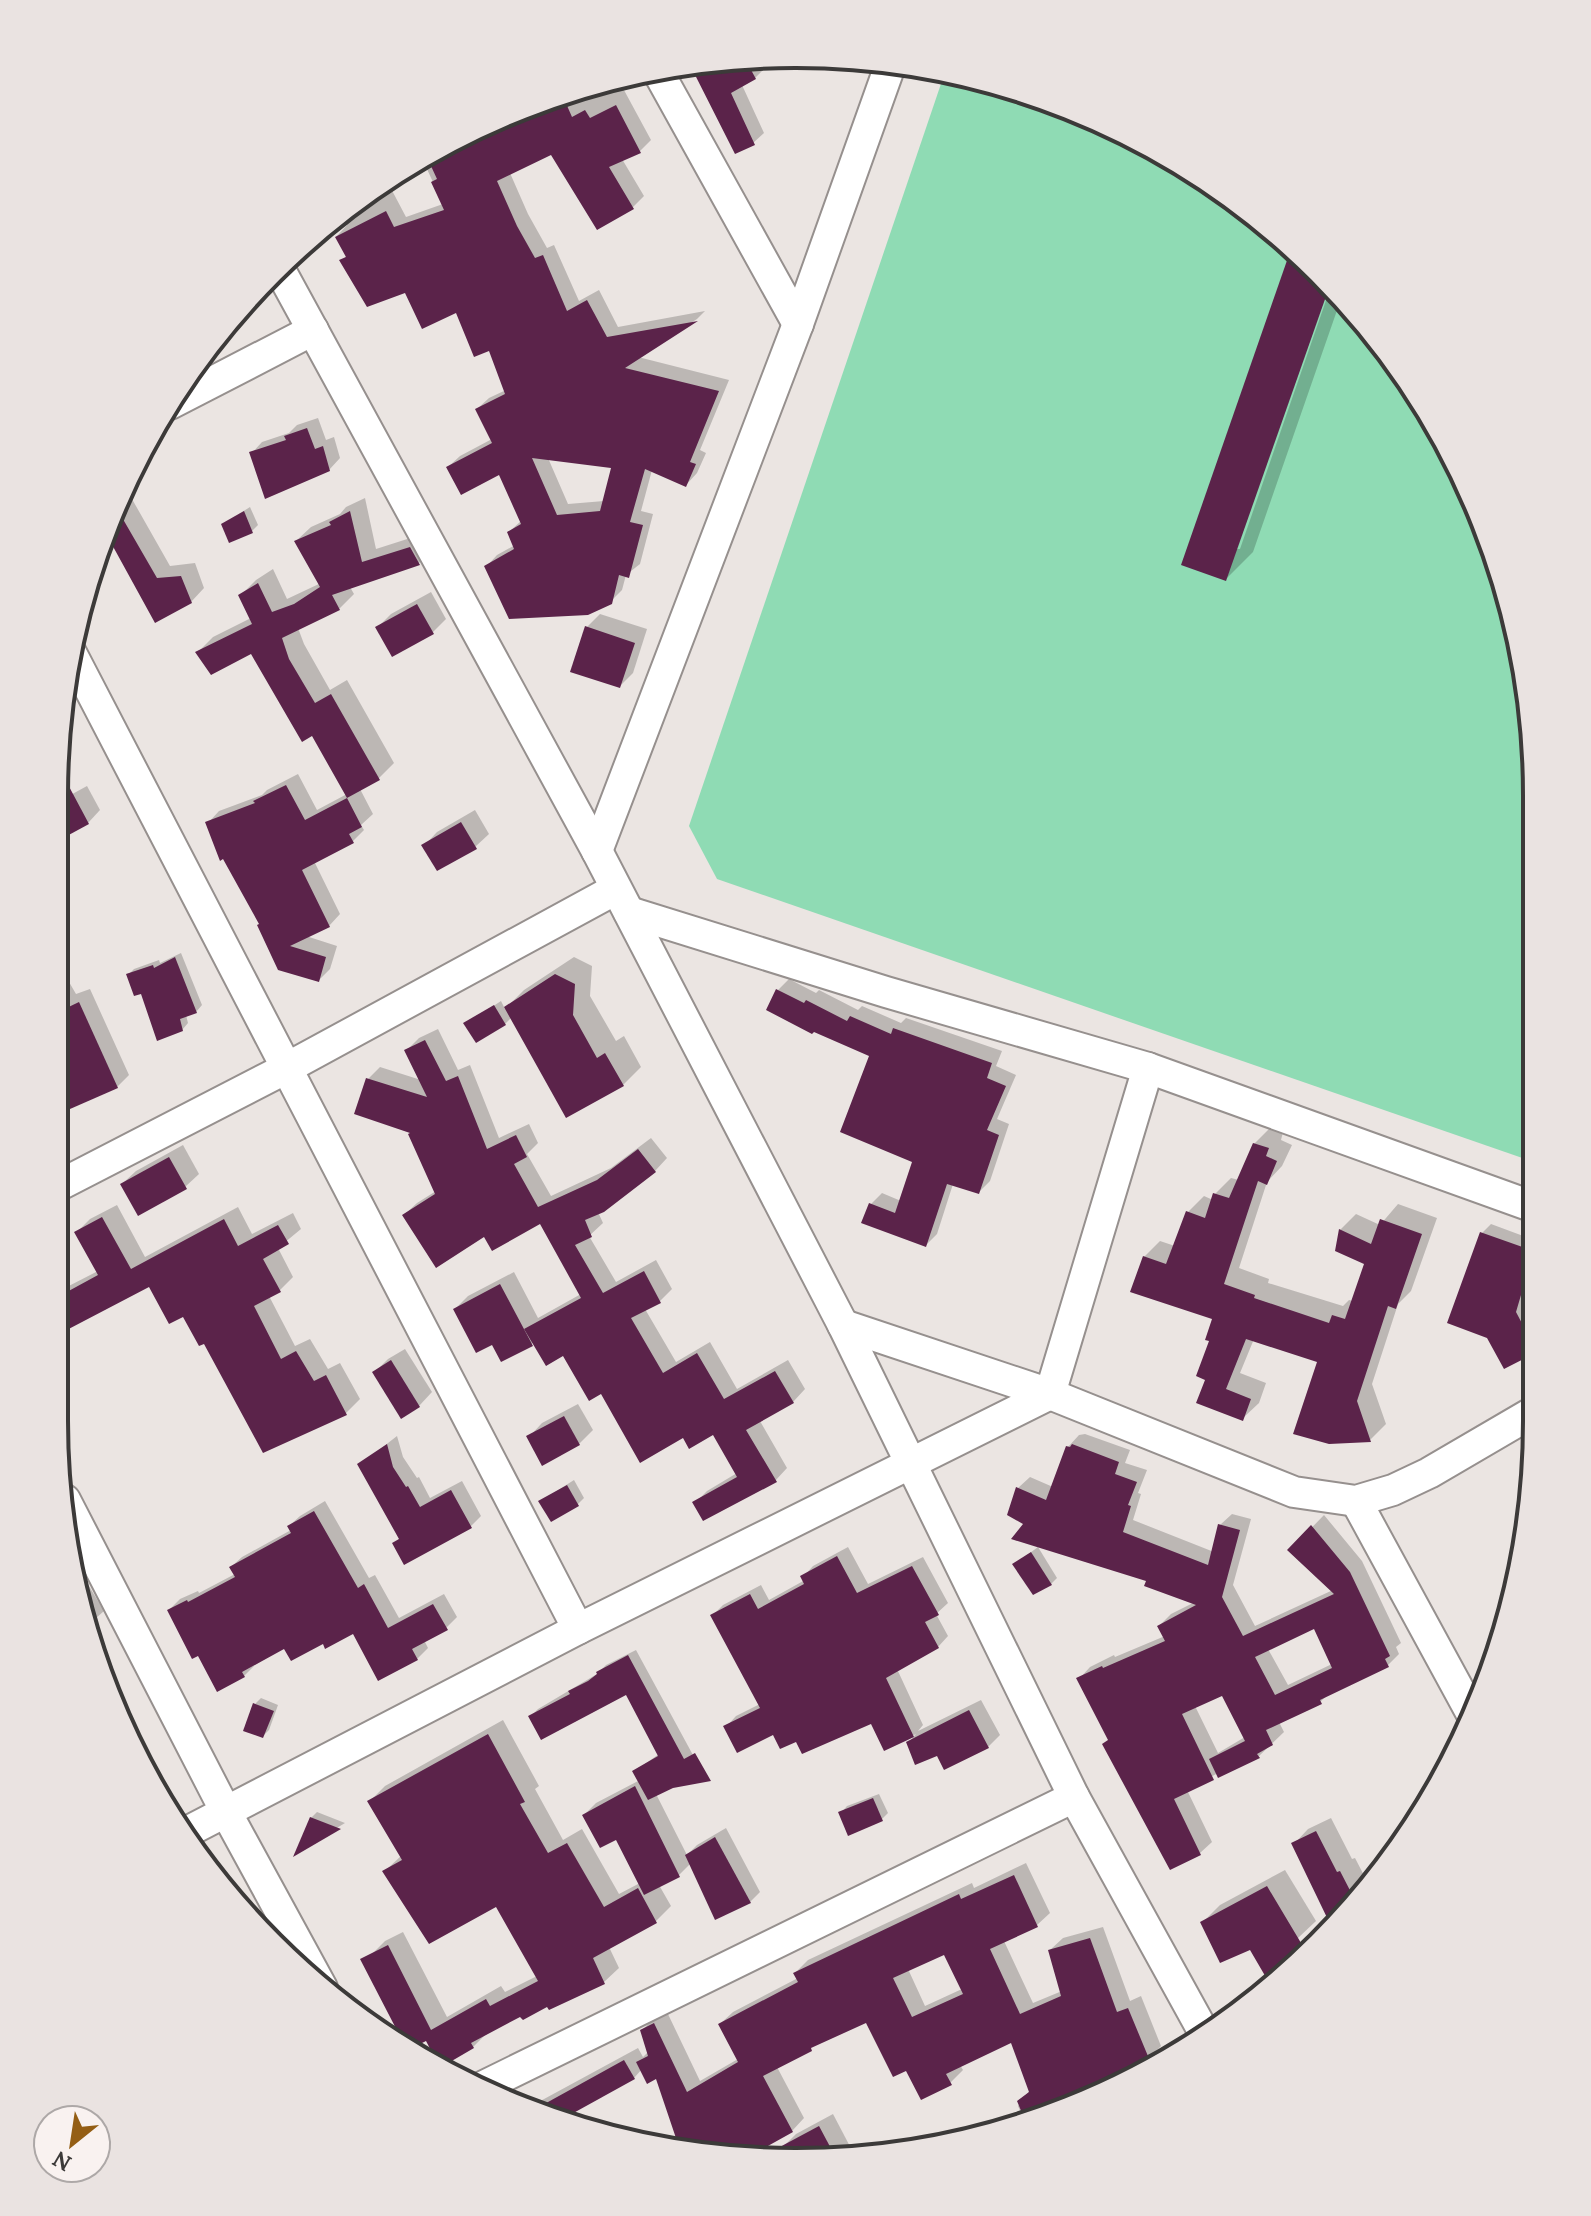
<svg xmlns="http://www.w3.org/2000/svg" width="1591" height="2216" font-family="Lora,serif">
	<rect width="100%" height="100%" fill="#ebe5e2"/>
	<path fill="#8fdbb4" d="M945,72L988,79L1124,131L1247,208L1353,307L1461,468L1531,698L1534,1162L717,879L689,826Z"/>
	<g fill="#0003" fill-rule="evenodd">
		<path d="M761,58L766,67L755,78L742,85L764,133L753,143L693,65L698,61Z"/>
		<path d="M618,79L651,140L639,152L622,159L644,196L633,207L552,152L510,173L528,214L547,248L554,245L579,301L599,290L618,327L705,311L697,319L638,357L729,380L700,450L706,453L697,473L686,485L652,470L641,511L653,514L640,564L626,575L622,590L610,602L486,567L497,555L515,545L509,532L522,520L500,473L448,467L460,456L492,439L477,409L489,398L506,390L491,348L457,311L342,261L347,255L337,236L347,225L341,213L387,181L406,217L443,204L421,156L425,153L558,93ZM548,458L614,466L604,501L568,504Z"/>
		<path d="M1293,250L1328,283L1236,549H1240L1331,286L1342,296L1253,552L1226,579L1184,564Z"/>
		<path d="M318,418L326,440L334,437L340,458L329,470L252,453L262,442L289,433L297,425Z"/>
		<path d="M128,492L170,566L195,563L204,588L191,602L156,620L111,538Z"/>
		<path d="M365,498L376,549L426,533L434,548L419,563L350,587L354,594L339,609L298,628L304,644L330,690L347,680L394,763L379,778L360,789L373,814L361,825L364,830L352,842L314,861L340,914L329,926L306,936L337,946L330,969L319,980L261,924L208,823L219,811L262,795L267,790L298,774L317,810L347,794L313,734L252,651L198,652L213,637L251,618L241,595L256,580L273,569L287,599L321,583L296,541L311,527L340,514L346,507Z"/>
		<path d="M250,507L258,525L252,531L223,524Z"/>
		<path d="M431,592L446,619L433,632L377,628L391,614Z"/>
		<path d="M600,614L647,629L633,673L620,686L587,627Z"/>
		<path d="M87,786L100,810L88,823L54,804Z"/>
		<path d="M475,810L489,834L475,847L424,846L437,832Z"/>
		<path d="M62,882L68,892L54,905V886Z"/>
		<path d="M181,953L202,1005L196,1012L186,1015L188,1023L182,1030L128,975L134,969L159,960L160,963Z"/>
		<path d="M54,956L76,994L90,989L129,1075L117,1087L54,1069Z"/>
		<path d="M574,957L592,966L590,996L616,1041L624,1036L641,1067L623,1085L512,1017L505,1024H466L501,1001L505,1009L524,990Z"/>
		<path d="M789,979L816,993L819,990L858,1010L862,1006L901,1023L906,1018L1002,1051L996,1066L1016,1075L997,1119L1009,1124L990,1181L979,1192L953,1184L937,1234L926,1245L871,1204L882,1193L901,1201L915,1161L872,1055L778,990Z"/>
		<path d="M438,1029L458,1070L470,1065L499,1138L529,1124L538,1143L527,1154L551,1196L611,1168L651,1138L667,1158L655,1171L598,1212L603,1223L589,1236L616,1282L656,1260L672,1289L660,1301L645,1309L676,1362L710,1342L737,1389L788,1360L805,1389L793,1402L760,1421L787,1468L775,1481L695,1503L707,1491L737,1473L714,1432L683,1436L602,1391L563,1354L534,1342L531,1344L493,1342L455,1309L468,1296L514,1272L538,1318L581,1294L541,1221L485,1234L404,1215L417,1203L436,1191L413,1132L368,1079L380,1067L421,1080L407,1050L419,1038Z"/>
		<path d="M1270,1128L1283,1132L1281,1140L1292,1145L1282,1166L1267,1182L1239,1268L1269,1279L1268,1283L1343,1306L1349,1300L1353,1301L1367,1263L1340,1230L1356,1214L1380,1225L1398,1204L1437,1218L1411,1291L1398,1304L1372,1384L1386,1424L1370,1440L1320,1360L1254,1339L1240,1373L1266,1383L1259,1403L1243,1418L1207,1379L1215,1318L1144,1257L1160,1241L1175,1246L1188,1212L1204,1196L1213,1200L1215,1194L1231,1178L1239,1180L1254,1144Z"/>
		<path d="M183,1145L199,1174L185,1187L122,1184L136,1171Z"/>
		<path d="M117,1205L145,1257L238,1207L252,1234L293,1213L301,1229L278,1248L293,1277L280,1290L269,1296L295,1346L310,1339L328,1369L340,1363L360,1399L346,1413L264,1451L205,1341L184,1314L150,1284L54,1316V1298L61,1290L98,1271L77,1232L90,1219Z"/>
		<path d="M1491,1224L1534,1240V1271L1524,1302L1535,1322V1351L1504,1366L1482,1233Z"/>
		<path d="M405,1349L432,1392L419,1406L375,1372L388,1359Z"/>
		<path d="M578,1404L593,1430L579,1444L529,1437L542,1423Z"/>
		<path d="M1085,1434L1130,1450L1125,1463L1147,1470L1138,1493L1141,1494L1133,1520L1214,1552L1220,1525L1232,1514L1251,1519L1233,1585L1255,1626L1333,1590L1290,1550L1324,1515L1362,1561L1401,1643L1396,1647L1399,1654L1388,1665L1330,1693L1320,1702L1279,1722L1284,1732L1258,1757L1218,1773L1187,1790L1212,1842L1200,1853L1109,1739L1079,1679L1090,1667L1114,1655L1115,1657L1165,1636L1159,1626L1171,1614L1195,1602L1026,1523L1018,1488L1030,1477L1053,1487L1068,1447L1079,1435ZM1315,1627L1332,1664L1288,1685L1268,1649ZM1223,1693L1245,1737L1218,1753L1195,1706Z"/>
		<path d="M397,1436L403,1457L417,1478L419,1477L430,1498L462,1481L481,1516L471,1526L395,1543L401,1537L360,1465Z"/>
		<path d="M574,1480L584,1498L578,1504L541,1501Z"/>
		<path d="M325,1501L369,1578L375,1575L399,1618L444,1594L457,1617L446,1628L424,1640L428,1648L417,1659L354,1631L324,1642L285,1646L255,1665L244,1676L199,1653L169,1610L180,1599L198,1591L199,1593L235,1574L231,1567L242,1557L291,1530L289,1526L300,1516Z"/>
		<path d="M848,1547L868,1584L923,1557L948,1603L936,1614L948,1636L938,1647L897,1669L923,1725L918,1731L981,1700L1000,1735L988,1747L938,1753L909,1742L916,1734L885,1749L872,1721L797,1739L774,1732L726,1727L736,1716L760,1704L713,1615L723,1605L761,1585L769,1600L805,1580L803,1577L813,1566Z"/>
		<path d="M1038,1547L1057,1578L1051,1584L1015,1564Z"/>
		<path d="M72,1558L104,1611L87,1626L110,1669L107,1673L79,1613Z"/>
		<path d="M636,1650L700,1768L656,1794L687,1855L697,1845L726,1828L760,1892L750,1902L691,1863L679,1875L659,1885L671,1906L656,1921L609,1947L619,1968L604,1982L520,2015L488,2032L473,2047L427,2038L410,2047L385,2002L370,1956L385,1941L403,1932L447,2017L501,1986L505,1992L537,1976L496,1905L385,1871L402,1855L370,1801L385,1786L503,1720L539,1786L535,1789L563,1840L582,1829L619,1894L640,1883L617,1837L584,1815L596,1803L640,1780L635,1771L659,1754L627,1692L530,1717L538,1709L597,1674L606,1665Z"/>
		<path d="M261,1698L278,1705L269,1730L263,1736L255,1704Z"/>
		<path d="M130,1715L159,1777L156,1781L126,1716Z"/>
		<path d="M879,1794L888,1813L882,1819L841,1813L847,1806Z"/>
		<path d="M317,1812L345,1823L297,1852L311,1818Z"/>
		<path d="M1331,1818L1352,1859L1355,1858L1369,1885L1373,1883L1344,1914L1294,1844L1308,1829Z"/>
		<path d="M1026,1863L1050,1913L1037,1925L1004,1941L1033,2003L1062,1991L1050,1950L1063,1938L1103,1927L1130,2001L1141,1996L1161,2046L1149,2059L1111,2076L1114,2084L1080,2105L1024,2120L1018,2106L1030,2090L1013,2040L960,2065L963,2070L950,2083L907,2068L867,2021L817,2043L777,2067L804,2118L792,2131L698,2156L662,2145L677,2136L658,2076L642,2069L634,2078L566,2116L533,2105L638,2048L643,2057L649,2051L642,2030L655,2018L667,2012L700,2081L738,2059L720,2024L733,2012L798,1978L795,1973L808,1960L972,1883L974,1888ZM945,1952L962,1989L925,2006L908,1969Z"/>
		<path d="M1285,1870L1316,1921L1298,1938L1250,1948L1202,1923L1220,1905Z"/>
		<path d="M833,2114L855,2156H787L783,2147L796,2134Z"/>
		<path d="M902,2141L907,2152L892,2156H871Z"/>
	</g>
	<g fill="#5b234a" fill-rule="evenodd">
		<path d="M745,59L756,79L731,93L755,145L735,154L689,63Z"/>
		<path d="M561,92L572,117L585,110L590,118L616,105L641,153L609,167L634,209L597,230L551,155L497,181L517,226L535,258L543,255L567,311L587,300L607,337L698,321L625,368L719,391L690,462L696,464L686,487L645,469L630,522L643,525L629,578L619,575L612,604L588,615L509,619L484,566L514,549L507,532L521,524L499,475L461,495L446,467L492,443L475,409L505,394L489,351L474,357L456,313L422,329L405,293L367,307L339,260L346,257L335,237L386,211L394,227L444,210L431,182L437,179L425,153ZM532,458L611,468L600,511L557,515Z"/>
		<path d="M1291,249L1330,285L1226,581L1181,565Z"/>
		<path d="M307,428L315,449L323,446L330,471L265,499L249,452L286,440L284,436Z"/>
		<path d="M244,511L253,533L229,543L221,524Z"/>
		<path d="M350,511L362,562L410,547L420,565L332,595L340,610L282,638L289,659L315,703L331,694L380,780L347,798L312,736L302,742L251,654L211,675L195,652L252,624L238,595L258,583L272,612L294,604L320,587L294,541L331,525L329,522Z"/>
		<path d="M120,514L157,578L181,576L192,603L155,623L110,541Z"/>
		<path d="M417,604L434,634L392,657L375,627Z"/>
		<path d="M585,626L635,643L620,688L570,672Z"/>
		<path d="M57,764L89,824L54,843V795Z"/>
		<path d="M286,785L305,820L347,798L362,827L349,834L354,843L302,870L330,927L290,946L326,957L319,982L278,970L257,925L259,924L223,859L220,861L205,822L255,803L253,801Z"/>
		<path d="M461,822L477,849L437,871L421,845Z"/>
		<path d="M175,957L197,1013L180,1019L183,1031L157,1041L141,994L134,996L126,974L153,965L154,968Z"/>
		<path d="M555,974L575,984L573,1015L597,1058L605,1053L624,1086L566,1118L504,1007Z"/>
		<path d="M776,989L804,1003L806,1000L847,1021L850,1016L891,1034L893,1028L992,1063L987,1078L1006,1086L987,1130L999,1135L979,1194L947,1184L926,1247L861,1223L869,1203L895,1213L912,1162L840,1132L869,1056L814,1032L812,1034L766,1010Z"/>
		<path d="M79,1002L118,1088L70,1109L54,1074V1014Z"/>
		<path d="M494,1005L506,1025L476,1043L463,1023Z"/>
		<path d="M425,1040L446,1081L458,1076L487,1149L516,1135L527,1157L514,1164L538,1207L597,1180L638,1149L656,1172L604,1212L585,1220L592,1237L575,1245L603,1293L644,1271L661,1303L631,1318L663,1373L697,1353L724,1399L775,1371L794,1403L746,1430L777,1482L703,1521L692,1502L737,1477L713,1435L689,1449L683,1438L640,1463L601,1394L589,1401L563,1356L546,1366L524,1329L581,1298L540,1224L492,1251L484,1237L436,1268L402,1215L435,1194L408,1134L410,1133L354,1114L366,1078L427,1097L404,1050Z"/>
		<path d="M1253,1143L1269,1148L1266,1156L1277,1161L1267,1185L1258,1181L1224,1284L1255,1295L1254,1298L1329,1323L1332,1315L1345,1319L1364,1264L1335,1251L1339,1229L1371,1244L1380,1219L1422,1234L1396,1309L1388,1306L1357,1401L1371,1442L1329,1444L1293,1434L1317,1362L1246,1339L1226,1389L1251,1399L1243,1421L1196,1403L1205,1380L1196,1376L1209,1341L1205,1340L1212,1319L1130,1292L1143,1256L1166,1264L1186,1211L1205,1218L1213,1193L1229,1198Z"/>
		<path d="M169,1157L187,1189L138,1216L120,1184Z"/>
		<path d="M102,1217L131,1269L224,1219L238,1246L278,1225L289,1244L263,1259L281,1292L254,1306L281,1359L296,1351L314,1381L326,1375L347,1415L263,1453L204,1344L199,1346L183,1317L169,1324L149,1287L61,1333L54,1320V1299L98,1275L74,1232Z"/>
		<path d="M1480,1232L1534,1251L1516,1312L1535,1348V1353L1504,1369L1487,1338L1447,1323Z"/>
		<path d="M500,1284L533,1346L501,1362L492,1345L476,1353L453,1309Z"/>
		<path d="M391,1360L420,1407L401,1419L372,1372Z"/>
		<path d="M564,1416L580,1445L542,1466L526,1436Z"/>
		<path d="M387,1444L393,1467L406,1487L408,1486L420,1507L451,1490L472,1528L404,1565L392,1543L399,1539L357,1464Z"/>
		<path d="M1072,1444L1119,1462L1115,1474L1137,1482L1128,1505L1131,1506L1123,1532L1208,1565L1218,1524L1240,1530L1222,1597L1243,1636L1334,1594L1287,1550L1311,1525L1350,1572L1390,1656L1385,1659L1389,1667L1320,1700L1322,1704L1266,1730L1273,1745L1257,1754L1260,1758L1218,1778L1209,1759L1245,1741L1222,1696L1182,1714L1214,1780L1174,1799L1201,1855L1170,1870L1102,1744L1108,1740L1076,1678L1102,1666L1103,1668L1165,1641L1157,1626L1196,1605L1144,1586L1146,1581L1011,1539L1023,1524L1007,1515L1016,1487L1046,1500L1066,1446L1070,1447ZM1314,1629L1332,1668L1275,1695L1255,1657Z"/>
		<path d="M567,1485L579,1506L551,1522L538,1501Z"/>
		<path d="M314,1511L358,1588L364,1584L388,1628L433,1604L448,1630L412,1649L418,1660L378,1681L353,1634L325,1649L323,1644L291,1661L284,1649L242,1672L245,1677L217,1692L198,1656L192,1659L167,1610L187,1600L188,1602L235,1577L229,1567L291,1533L287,1526Z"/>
		<path d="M1031,1552L1052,1585L1033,1595L1012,1564Z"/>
		<path d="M837,1556L857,1593L912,1566L939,1615L925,1622L939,1648L886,1678L914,1737L884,1751L871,1724L802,1754L796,1742L780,1749L773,1735L737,1753L723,1726L760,1708L710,1615L750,1594L758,1609L804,1584L800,1576Z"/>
		<path d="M628,1655L684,1759L695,1753L711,1781L673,1788L648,1800L632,1771L658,1756L626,1695L541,1740L528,1716L570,1694L568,1691L588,1681L597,1674L596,1672Z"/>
		<path d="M253,1703L274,1711L263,1738L243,1731Z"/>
		<path d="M969,1710L989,1748L944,1770L937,1756L915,1765L906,1742Z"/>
		<path d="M488,1734L525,1802L520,1804L548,1853L567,1843L604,1907L638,1888L657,1923L593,1958L605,1984L549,2010L547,2007L523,2020L520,2017L471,2043L474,2048L450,2062L435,2058L426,2041L412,2048L403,2042L360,1959L388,1945L431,2030L486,1999L490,2006L538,1981L496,1907L429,1944L382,1871L402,1860L367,1801Z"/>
		<path d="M635,1786L680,1877L644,1895L616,1840L600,1848L582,1815Z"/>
		<path d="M873,1798L883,1821L848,1836L838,1812Z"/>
		<path d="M310,1817L341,1829L293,1857Z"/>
		<path d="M1316,1831L1337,1872L1340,1871L1356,1902L1332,1928L1291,1843Z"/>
		<path d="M715,1837L751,1903L715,1920L685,1855Z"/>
		<path d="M1014,1875L1038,1927L990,1949L1020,2014L1061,1996L1048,1950L1090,1938L1117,2012L1128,2008L1150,2061L1080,2105L1025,2120L1017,2101L1029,2092L1011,2043L946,2074L952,2085L921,2100L906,2071L893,2077L866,2023L811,2048L812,2051L763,2076L793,2132L750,2156H698L680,2150L656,2079L647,2084L636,2062L648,2056L640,2030L654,2023L687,2092L738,2062L718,2024L798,1982L793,1973L959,1894L961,1899ZM944,1955L963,1994L912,2017L893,1978Z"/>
		<path d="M1267,1886L1307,1953L1284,1978L1271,1986L1250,1950L1220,1963L1200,1922Z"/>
		<path d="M624,2060L635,2079L568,2116L539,2107Z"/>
		<path d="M819,2126L835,2156H763Z"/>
	</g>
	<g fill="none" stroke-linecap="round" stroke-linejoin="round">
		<defs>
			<g id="street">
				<path d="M657,70L798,324"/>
				<path d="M280,270L597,851L843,1325L1074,1797L1202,2029"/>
				<path d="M170,404L313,330"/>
				<path d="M69,649L578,1629"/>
				<path d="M597,851L798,324L891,63"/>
				<path d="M629,912L886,992L1148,1068L1534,1207"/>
				<path d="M54,1188L285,1069L616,889"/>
				<path d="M843,1325L1050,1394L1294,1492L1356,1501L1393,1490L1429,1473L1535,1411"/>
				<path d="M65,1500L226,1812L322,1988"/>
				<path d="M1356,1501L1473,1716"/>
				<path d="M181,1835L578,1629L1050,1394L1148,1068"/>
				<path d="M478,2089L1074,1797"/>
			</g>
		</defs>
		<use href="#street" stroke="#96908e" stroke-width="34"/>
		<use href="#street" stroke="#fff" stroke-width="30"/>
	</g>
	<path d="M0 0H1591V2216H0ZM795 68H796A727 727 0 0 1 1523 795V1421A727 727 0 0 1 796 2148H795A727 727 0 0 1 68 1421V795A727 727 0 0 1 795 68Z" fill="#eae3e1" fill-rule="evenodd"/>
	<path fill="none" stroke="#3c3a39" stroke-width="4" d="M795 68H796A727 727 0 0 1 1523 795V1421A727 727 0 0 1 796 2148H795A727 727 0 0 1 68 1421V795A727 727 0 0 1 795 68Z"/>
	<g transform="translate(72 2144) rotate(210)"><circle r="38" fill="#f9f2f0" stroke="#ada8a7" stroke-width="2"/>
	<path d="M0-6L14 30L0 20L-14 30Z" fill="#945e14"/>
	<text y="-12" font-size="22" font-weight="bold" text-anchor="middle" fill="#3c3a39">N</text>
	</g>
</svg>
